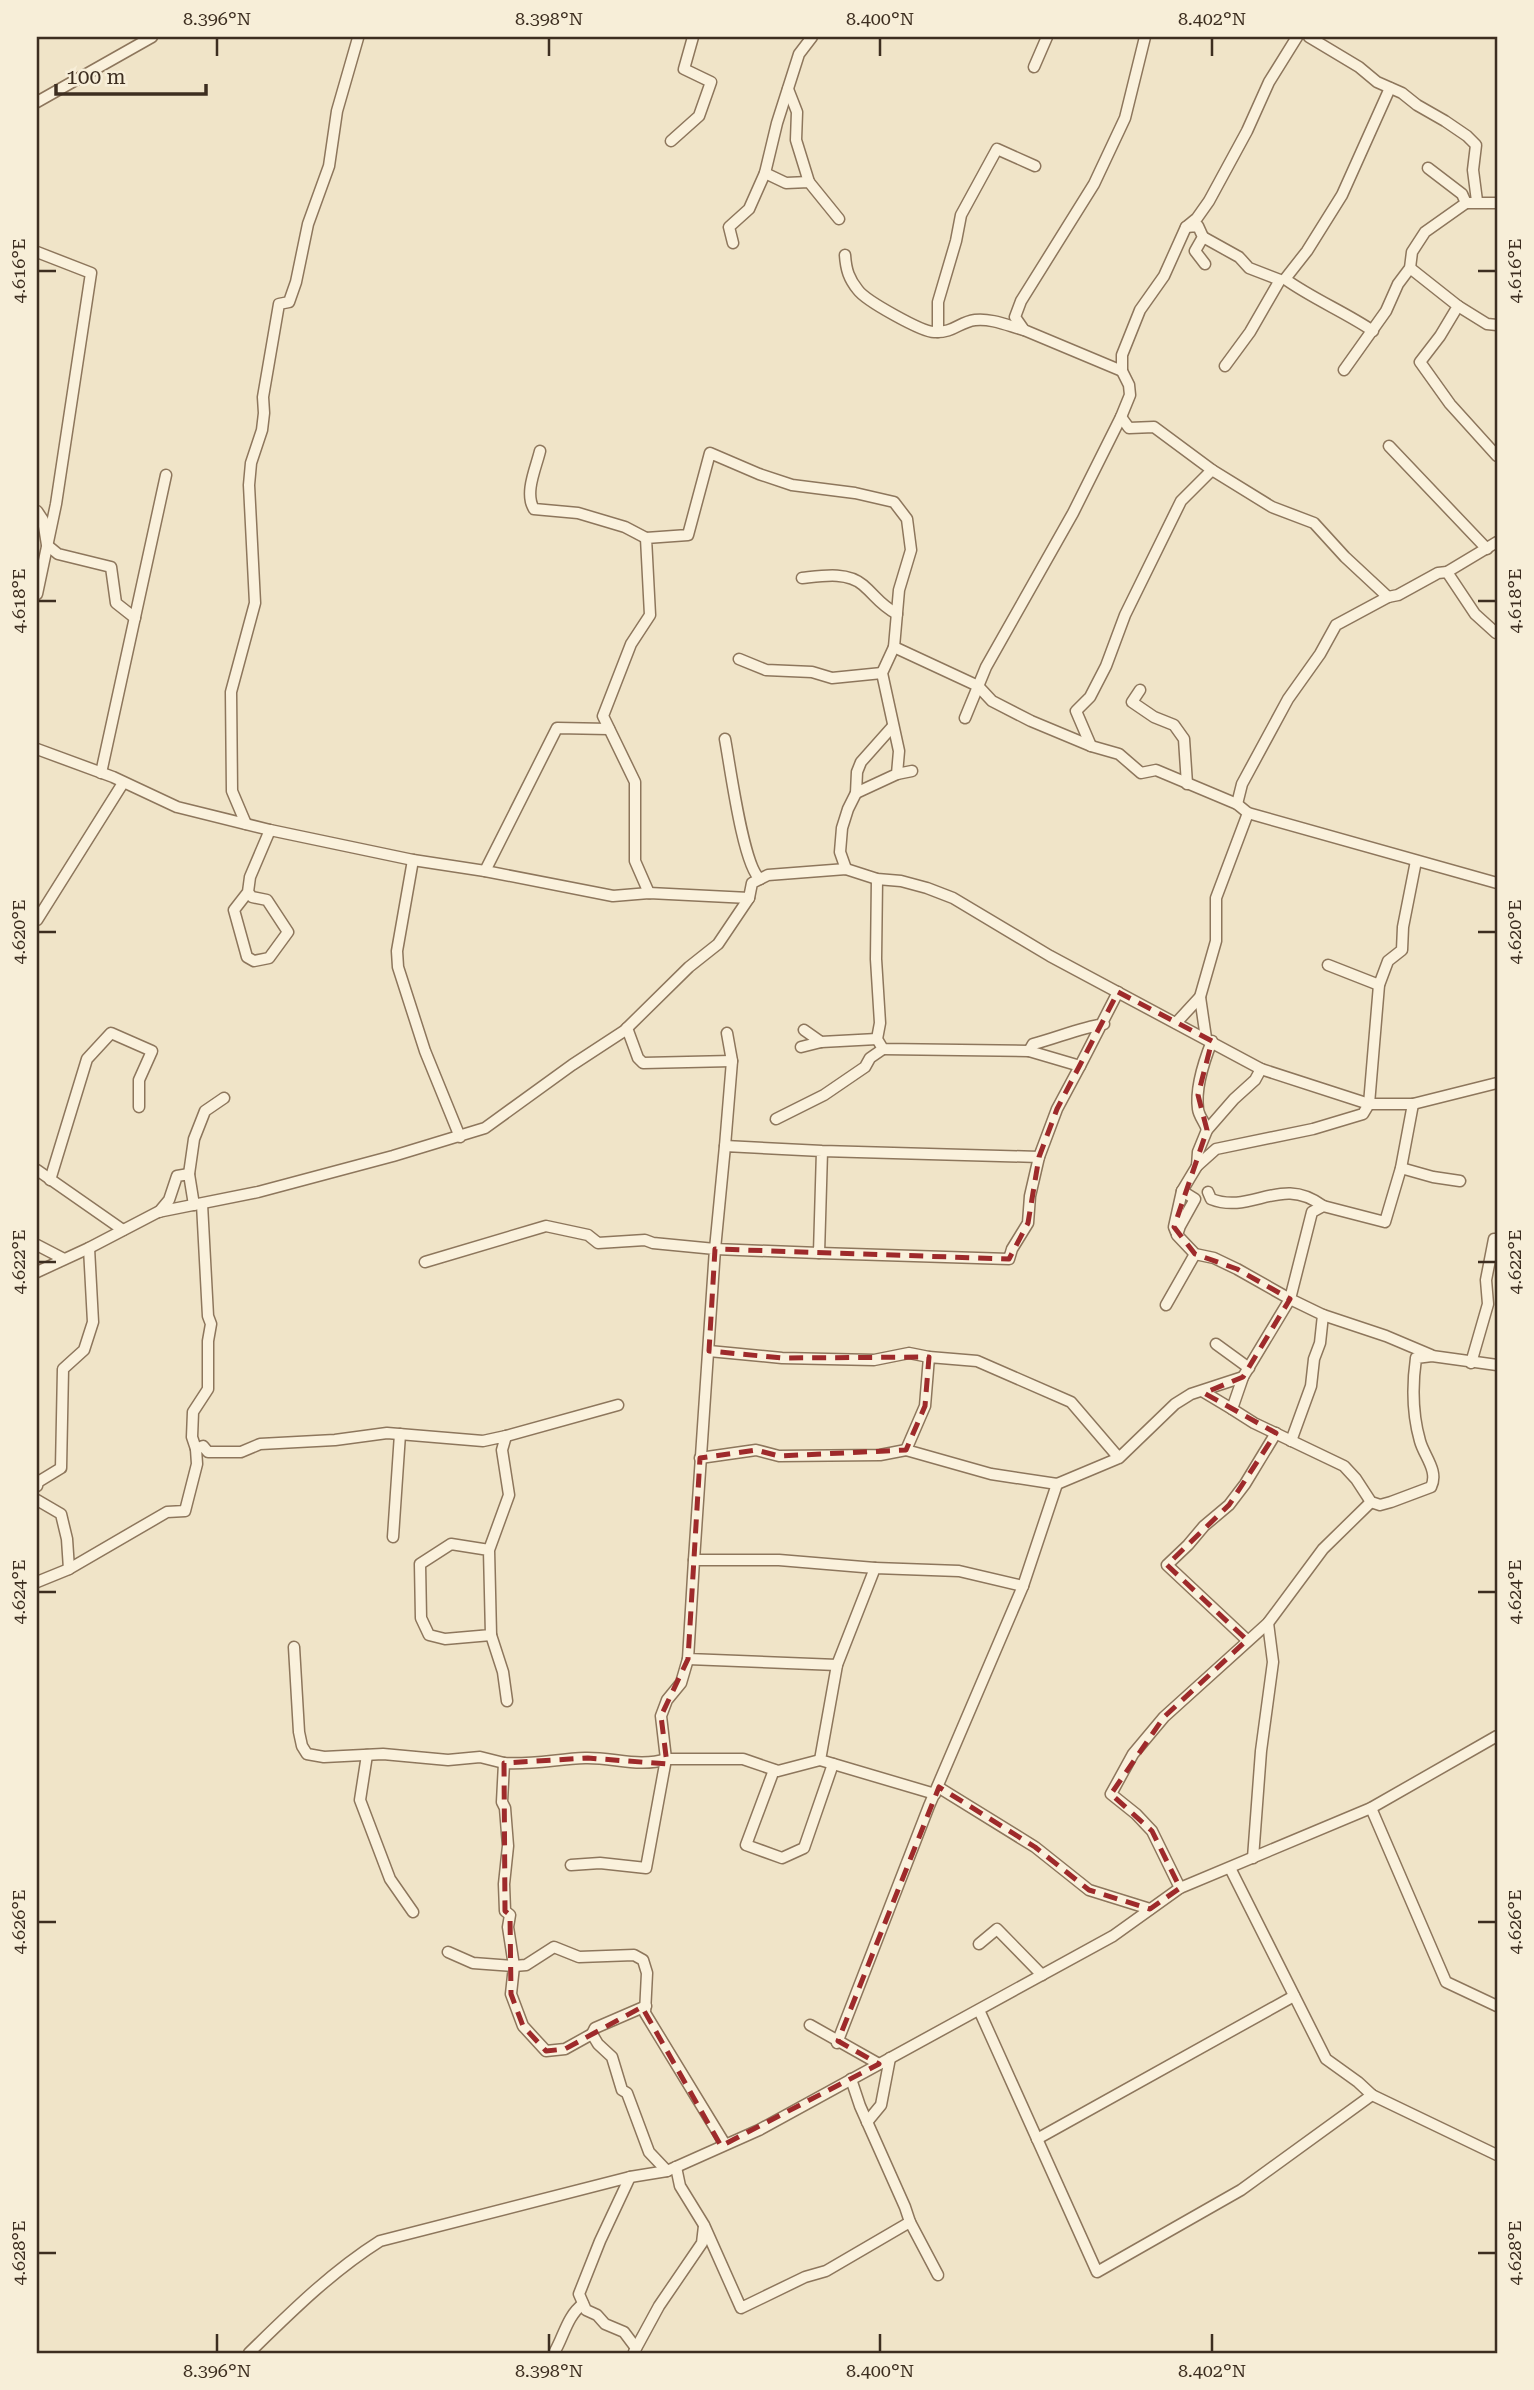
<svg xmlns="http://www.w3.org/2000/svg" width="1534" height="2390" font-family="'Roboto Serif',serif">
	<rect width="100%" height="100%" fill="#f0e4c8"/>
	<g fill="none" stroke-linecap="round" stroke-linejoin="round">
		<defs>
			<g id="minor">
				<path d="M812,37L799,54L777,123L765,173L786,183L809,182L839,219"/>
				<path d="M1309,37L1359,67L1377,82L1402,93L1417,105L1445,121L1467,136L1476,145L1473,170L1477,201"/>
				<path d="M1034,67L1047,37"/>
				<path d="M788,89L797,112L796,140L809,182"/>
				<path d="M37,102L152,37"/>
				<path d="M671,141L699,116L711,82L684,69L693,37"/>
				<path d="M1428,168L1462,194L1466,203H1497"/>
				<path d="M1203,237L1239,257L1249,268L1280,280L1250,332L1225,366"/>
				<path d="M733,243L729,227L749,209L765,173"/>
				<path d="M37,252L91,273L56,504L37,594"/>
				<path d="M845,255C846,270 849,279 858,290C866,301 922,332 934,332C954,333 959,322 975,320C991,318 1009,326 1024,330"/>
				<path d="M1205,264L1195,251L1203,237L1198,226L1186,227L1197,218L1209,201L1247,131L1269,82L1297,37"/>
				<path d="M1410,268L1458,306L1440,336L1420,362L1450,404L1497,456"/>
				<path d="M1458,306L1487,324L1497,325"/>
				<path d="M1373,331C1345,312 1313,299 1285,279L1307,251L1342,195L1390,88"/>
				<path d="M938,332V302L956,241L961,215L997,149L1035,166"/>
				<path d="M1344,370L1386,311L1398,284L1410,268L1412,252L1425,232L1466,203"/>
				<path d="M1122,371L1024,330L1015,317L1021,301L1094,184L1125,118L1145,37"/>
				<path d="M1121,417L1129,428L1154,427L1212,470L1272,507L1314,523L1345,557L1388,597"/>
				<path d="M1389,446L1487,549"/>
				<path d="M540,451C536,468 524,493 534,509L578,513L625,527L646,538"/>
				<path d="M37,511L43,520L47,545L58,554L111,567L116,603L135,618"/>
				<path d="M1447,572L1475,614L1496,633"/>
				<path d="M802,578C821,576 847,571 863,585C877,597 879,604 897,614"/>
				<path d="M894,647L978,686L992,701L1031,721L1091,746L1119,754L1141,773L1156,770L1237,804L1248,813L1497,883"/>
				<path d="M739,659L766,670L812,672L832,678L882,673"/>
				<path d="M1140,690L1132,702L1154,717L1174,725L1184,739L1187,784"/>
				<path d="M965,718L986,667L1073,513L1121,417L1130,395L1129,385L1122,371V355L1140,310L1164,276L1186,227"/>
				<path d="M725,739C730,765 743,866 760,879"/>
				<path d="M1091,746L1076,711L1090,697L1106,666L1125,615L1181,501L1212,470"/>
				<path d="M37,749L113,777L177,807L270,830L413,860L485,871L613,896L649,893L749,898L752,883L768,875L846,869L877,879L901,881L927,888L953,898L1050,956L1261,1069L1369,1104H1413L1497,1083"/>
				<path d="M101,773L166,475"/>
				<path d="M897,774L912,771"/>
				<path d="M1237,804L1242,784L1288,699L1320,654L1336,625L1388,597L1398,595L1438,573L1447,572L1497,542"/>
				<path d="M246,824L232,791L231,692L255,603L249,485L251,463L262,430L264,413L263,397L279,304L289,302L296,282L308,224L329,166L337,111L358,38"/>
				<path d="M413,860L397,951L398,967L425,1051L460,1137"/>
				<path d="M1416,861L1403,927L1402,950L1388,961L1379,985L1369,1104L1363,1114L1313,1129L1216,1149L1197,1166L1182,1191L1195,1199L1180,1226L1177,1235L1195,1254L1214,1258L1237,1269L1290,1299L1243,1377L1232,1409L1254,1423L1344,1466L1356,1479L1371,1502L1380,1505L1391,1502L1431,1487C1439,1471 1424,1456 1420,1441C1412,1413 1412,1386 1416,1358L1432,1356L1497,1365"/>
				<path d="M846,869L840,852L842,828L848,809L856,793L857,772L861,762L893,726"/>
				<path d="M485,871L557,728L609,729"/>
				<path d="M877,879L876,959L880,1023L877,1039L883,1049L1029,1051"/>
				<path d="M248,892L234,910L247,957L254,961L269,958L288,932L267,900L252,897L248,892L250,877L270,830"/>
				<path d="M649,893L635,861V782L603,716L631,644L650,615L646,538L688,535L710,453L759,474L792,485L855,493L894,502L907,519L911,550L899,590L894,647L882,673L899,751L897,774L856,793"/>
				<path d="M37,920L123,783"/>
				<path d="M1328,965L1379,985"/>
				<path d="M1200,997L1206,1038"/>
				<path d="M1176,1023L1200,997L1216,941V898L1248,813"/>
				<path d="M1104,1024C1079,1028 1057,1038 1033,1044L1029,1051L1080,1066L1118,992"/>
				<path d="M627,1028L638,1058L643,1063L732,1061"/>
				<path d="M804,1030L821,1042L877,1039"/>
				<path d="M801,1047L821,1042"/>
				<path d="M776,1119L824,1095L865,1067L870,1058L883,1049"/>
				<path d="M1207,1130C1205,1122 1199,1117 1198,1109C1195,1087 1204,1061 1212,1041"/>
				<path d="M725,1146L732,1061L727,1033"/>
				<path d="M822,1151L819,1253L715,1249L725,1146L822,1151L1039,1157"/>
				<path d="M1197,1166L1198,1152L1207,1130L1234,1099L1255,1080L1261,1069"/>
				<path d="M1401,1168L1433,1177L1460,1181"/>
				<path d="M37,1170L123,1230"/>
				<path d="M189,1174L194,1139L205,1111L224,1098"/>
				<path d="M50,1180L87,1059L111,1033L152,1051L139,1080V1107"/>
				<path d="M1208,1192L1211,1199C1252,1215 1281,1174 1323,1206"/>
				<path d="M202,1204L208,1316L211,1324L208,1341V1389L193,1412L192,1437L196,1449L203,1446L208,1452H241L260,1444L335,1440L387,1433L483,1441L506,1436L502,1450L509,1495L489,1550L491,1635L445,1639L429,1635L421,1618L420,1564L451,1544L489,1550"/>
				<path d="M159,1212L169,1200L177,1176L189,1174L194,1205"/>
				<path d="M1176,1232L1174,1227L1182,1191"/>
				<path d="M37,1245L64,1259"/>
				<path d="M819,1253L1009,1259L1012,1249L1028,1223L1030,1196L1039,1157L1057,1109L1080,1066"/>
				<path d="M425,1262L546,1226L588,1235L598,1243L645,1240L653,1243L715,1249L694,1560"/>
				<path d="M37,1272L89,1248L158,1212L258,1192L393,1156L485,1128L572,1065L624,1031L689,967L718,944L749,898"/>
				<path d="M1166,1305L1195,1254"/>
				<path d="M1323,1315L1386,1336L1431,1355"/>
				<path d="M1216,1344L1249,1368"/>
				<path d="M709,1351L782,1358L874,1360L909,1353L929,1357"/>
				<path d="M1471,1363L1488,1304L1486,1280L1494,1239"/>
				<path d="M1202,1391L1232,1409"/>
				<path d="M506,1436L618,1405"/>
				<path d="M1291,1441L1311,1386L1314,1359L1320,1343L1323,1315L1290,1299L1312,1212L1323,1206L1385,1222L1401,1168L1413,1104"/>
				<path d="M700,1458L756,1450L779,1456L880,1455L906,1450"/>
				<path d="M1119,1458L1071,1402L977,1361L929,1357L925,1406L906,1450L991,1474L1057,1484L1119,1458L1175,1404L1191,1394L1243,1377"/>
				<path d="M37,1486L38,1482L61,1468L63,1369L84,1350L93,1322L89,1248"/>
				<path d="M37,1500L61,1514L67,1539L69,1569"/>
				<path d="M393,1537L400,1434"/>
				<path d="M37,1582L69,1569L167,1512L185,1511L197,1464L196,1449"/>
				<path d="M491,1635L503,1672L507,1701"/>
				<path d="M1247,1640L1167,1565L1188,1545L1204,1526L1229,1505L1245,1484L1276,1433"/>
				<path d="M294,1647L299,1732L302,1746L307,1754L324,1757L383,1754L448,1760L480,1757L504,1763"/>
				<path d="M688,1659L681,1683L667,1700L661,1716L666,1759H743L778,1771L820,1760"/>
				<path d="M837,1665L688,1659L694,1560H779L875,1568"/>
				<path d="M367,1755L360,1800L390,1879L413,1912"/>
				<path d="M774,1770L746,1845L782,1858L804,1848L833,1764"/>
				<path d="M938,1787L1035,1847L1089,1890L1150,1909"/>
				<path d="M935,1794L820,1760L837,1665L875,1568L959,1571L1023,1586"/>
				<path d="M1371,1808L1446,1982L1497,2006"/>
				<path d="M1253,1858L1261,1751L1273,1662L1268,1623"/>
				<path d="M571,1865L600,1863L646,1868L666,1759C640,1768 612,1757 585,1758C558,1759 531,1765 504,1763L502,1802L505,1808L508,1846L504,1884L505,1911L510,1915L508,1927L514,1966L526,1965L554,1947L579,1957L634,1955L643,1960L647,1973L645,2013L723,2141L721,2146"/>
				<path d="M1230,1868L1326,2059L1358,2082L1372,2095L1497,2155"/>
				<path d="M1180,1888L1152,1831L1136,1814L1111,1794L1133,1754L1164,1717L1268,1623L1323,1549L1371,1502"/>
				<path d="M979,1944L997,1929L1042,1975"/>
				<path d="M448,1952L473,1963L514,1966L511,1994L523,2026L546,2051L565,2049L592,2034"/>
				<path d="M646,2006L595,2028L592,2034L598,2044L612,2057L622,2090L627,2093L649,2152L667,2171"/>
				<path d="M979,2010L1097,2272L1241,2190L1372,2095"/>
				<path d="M810,2025L879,2064"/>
				<path d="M837,2043L929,1806L1023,1586L1057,1484"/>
				<path d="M867,2122L881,2105L890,2058"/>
				<path d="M1037,2139L1294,1996"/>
				<path d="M676,2167L680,2186L704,2225L741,2308L805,2277L826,2271L910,2222L905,2207L860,2106L851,2079"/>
				<path d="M630,2177L600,2241L579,2294L586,2310L597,2315L605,2324L624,2332L636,2348"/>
				<path d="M910,2222L938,2275"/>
				<path d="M634,2352L659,2306L702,2243L704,2226"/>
				<path d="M249,2353C291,2312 331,2272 380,2241L630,2177L667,2171L759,2130L1113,1936L1180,1888L1371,1808L1497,1736"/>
				<path d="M554,2353C564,2336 567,2316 583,2304"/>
			</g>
		</defs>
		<use href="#minor" stroke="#8d765c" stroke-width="13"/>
		<use href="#minor" stroke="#faf1dc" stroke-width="10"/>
	</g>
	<path fill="none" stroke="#9e2a2b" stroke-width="5" stroke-dasharray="14 9" stroke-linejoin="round" d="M1118,992L1212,1041L1198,1095L1207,1130L1174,1227L1195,1254L1237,1269L1290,1299L1243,1377L1204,1393L1276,1433L1229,1505L1167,1565L1247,1640L1164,1717L1111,1794L1152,1831L1180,1888L1150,1909L1089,1890L1035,1847L939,1787L838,2041L879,2064L721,2146L642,2007L565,2049L546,2051L523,2026L511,1994L510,1915L505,1911L504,1763L588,1758L667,1764L661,1716L688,1659L700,1458L756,1450L779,1456L906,1450L925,1406L929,1357L782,1358L709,1351L715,1249L1009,1259L1028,1223L1039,1157L1057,1109Z"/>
	<path fill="none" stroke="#3d2e20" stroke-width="2.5" d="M217,38V56M549,38V56M880,38V56M1212,38V56M38,271H56M1478,271H1496M38,601H56M1478,601H1496M38,932H56M1478,932H1496M38,1262H56M1478,1262H1496M38,1592H56M1478,1592H1496M38,1922H56M1478,1922H1496M38,2253H56M1478,2253H1496M217,2334V2352M549,2334V2352M880,2334V2352M1212,2334V2352"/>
	<rect width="1534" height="2390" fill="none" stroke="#f7eed8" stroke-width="77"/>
	<path d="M56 84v10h150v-10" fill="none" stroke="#3d2e20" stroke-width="3.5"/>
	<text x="66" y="84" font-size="21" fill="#3d2e20" stroke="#f7eed8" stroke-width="5" paint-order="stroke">100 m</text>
	<rect x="38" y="38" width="1458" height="2314" fill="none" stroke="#3d2e20" stroke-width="2.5"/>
	<g font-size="18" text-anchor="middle" fill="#3d2e20">
		<text x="217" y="25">8.396°N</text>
		<text x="549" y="25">8.398°N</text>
		<text x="880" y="25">8.400°N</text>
		<text x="1212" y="25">8.402°N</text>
		<text transform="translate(19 271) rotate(-90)" y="6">4.616°E</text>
		<text transform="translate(1515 271) rotate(-90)" y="6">4.616°E</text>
		<text transform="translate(1515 601) rotate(-90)" y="6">4.618°E</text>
		<text transform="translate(19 601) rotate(-90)" y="6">4.618°E</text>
		<text transform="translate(1515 932) rotate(-90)" y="6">4.620°E</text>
		<text transform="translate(19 932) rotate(-90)" y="6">4.620°E</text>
		<text transform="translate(19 1262) rotate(-90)" y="6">4.622°E</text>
		<text transform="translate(1515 1262) rotate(-90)" y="6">4.622°E</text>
		<text transform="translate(1515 1592) rotate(-90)" y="6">4.624°E</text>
		<text transform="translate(19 1592) rotate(-90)" y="6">4.624°E</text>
		<text transform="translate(19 1922) rotate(-90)" y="6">4.626°E</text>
		<text transform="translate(1515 1922) rotate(-90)" y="6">4.626°E</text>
		<text transform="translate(19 2253) rotate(-90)" y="6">4.628°E</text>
		<text transform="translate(1515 2253) rotate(-90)" y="6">4.628°E</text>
		<text x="217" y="2377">8.396°N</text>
		<text x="549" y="2377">8.398°N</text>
		<text x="880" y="2377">8.400°N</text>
		<text x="1212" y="2377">8.402°N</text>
	</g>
</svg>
